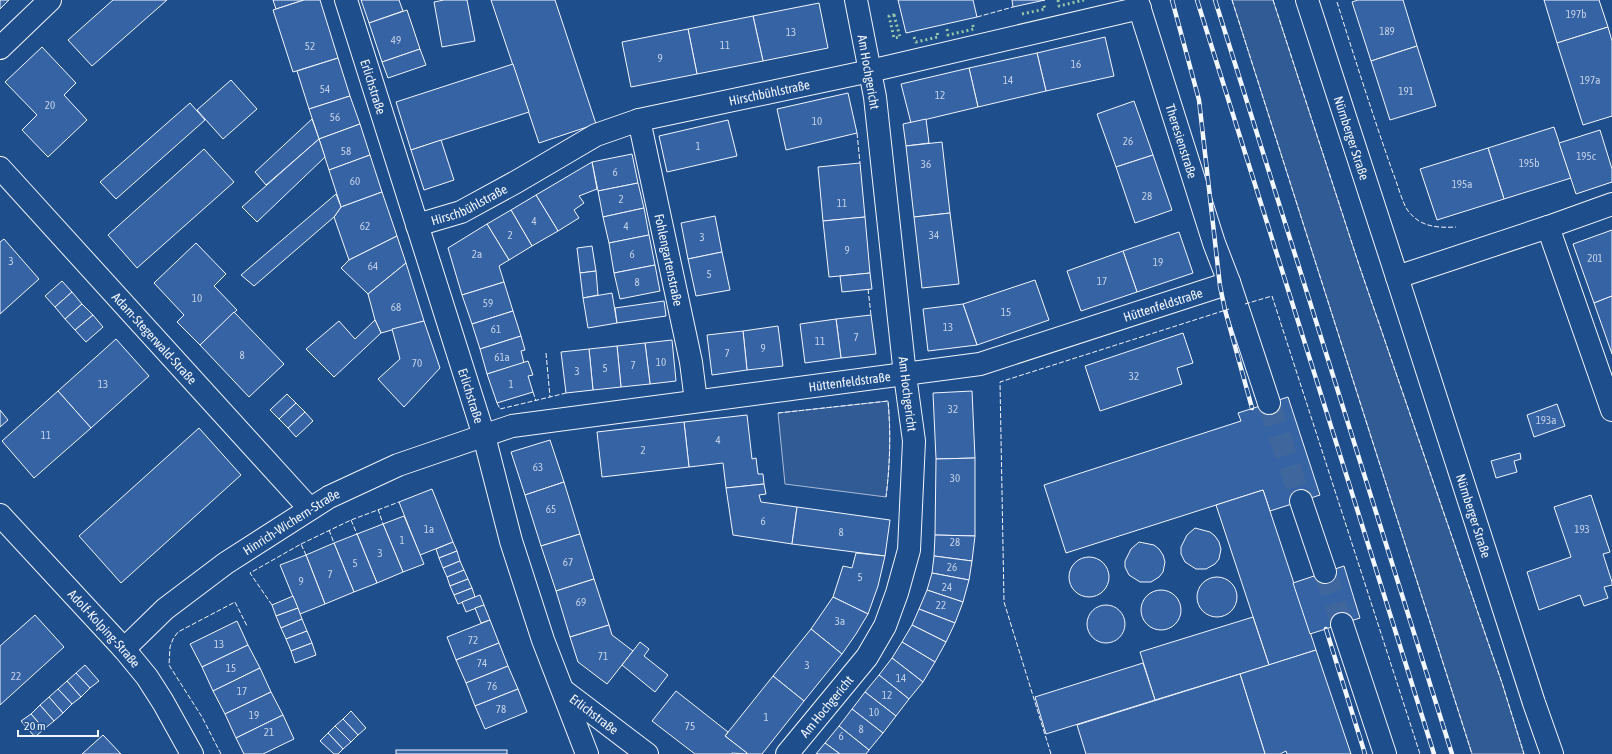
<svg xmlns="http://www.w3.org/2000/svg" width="1612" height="754" font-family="'Asap Condensed',sans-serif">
	<rect width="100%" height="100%" fill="#1f4e8c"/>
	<g fill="#305b95" stroke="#a8bbd7">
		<path d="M1232,0H1273L1359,265L1502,683L1524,754H1472Z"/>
		<path d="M888,401C891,433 890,465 886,497L785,484L778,413Z"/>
	</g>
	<g fill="#3563a3" stroke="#f2f6ff">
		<path d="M0,0H9L0,9Z"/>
		<path d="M113,0H167L92,66L68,40Z"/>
		<path d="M273,0H304L276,9Z"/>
		<path d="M304,0H320L338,58L293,72L273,10Z"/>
		<path d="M361,0H399L403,11L369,23Z"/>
		<path d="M444,0H467L475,41L442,47L434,2Z"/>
		<path d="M491,0H555L596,124L539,143Z"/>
		<path d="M898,0H973L977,17L906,33Z"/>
		<path d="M1012,0H1045L1013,7Z"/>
		<path d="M1358,0H1403L1417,46L1371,61L1352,2Z"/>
		<path d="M1544,0H1599L1608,27L1557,43Z"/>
		<path d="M819,3L828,48L763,61L753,16Z"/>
		<path d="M407,10L420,49L382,62L369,23Z"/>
		<path d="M753,16L763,61L697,74L688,29Z"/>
		<path d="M1608,27L1612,41V116L1583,125L1557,43Z"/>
		<path d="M688,29L697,74L631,87L622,42Z"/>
		<path d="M1105,37L1114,76L1046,91L1037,53Z"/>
		<path d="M1417,46L1436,106L1390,120L1371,61Z"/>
		<path d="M42,47L76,83L64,95L87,120L48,157L22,130L37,115L5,82Z"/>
		<path d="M420,49L426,65L388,78L382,62Z"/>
		<path d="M1037,53L1046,91L978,107L969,68Z"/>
		<path d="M338,58L350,96L309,109L297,71Z"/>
		<path d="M513,64L529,112L411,150L396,102Z"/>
		<path d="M969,68L978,107L911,123L901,84Z"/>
		<path d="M231,80L257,109L223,139L197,110Z"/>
		<path d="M848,93L857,133L786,150L777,109Z"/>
		<path d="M350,96L360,124L319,139L309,109Z"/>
		<path d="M1134,101L1153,155L1116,167L1097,114Z"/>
		<path d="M190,103L205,120L116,199L100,182Z"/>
		<path d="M312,119L319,139L266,185L255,172Z"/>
		<path d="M926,119L929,143L906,146L903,124Z"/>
		<path d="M728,120L737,156L667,172L659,136Z"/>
		<path d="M360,124L370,155L329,170L319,139Z"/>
		<path d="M1554,127L1571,178L1504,199L1488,148Z"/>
		<path d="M1600,130L1612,169V182L1576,194L1559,143Z"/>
		<path d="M319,139L325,157L257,222L242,207Z"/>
		<path d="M441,140L454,180L424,190L411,150Z"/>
		<path d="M942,142L950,213L914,217L906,146Z"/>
		<path d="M1488,148L1504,199L1437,220L1420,169Z"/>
		<path d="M204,149L234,182L137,268L108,235Z"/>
		<path d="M632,154L638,183L598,191L592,162Z"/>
		<path d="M370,155L382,192L341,207L329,170Z"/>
		<path d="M1153,155L1172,210L1135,223L1116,167Z"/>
		<path d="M592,162L597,189L579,196L584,203L574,210L579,218L558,231L536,195Z"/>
		<path d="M860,163L865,217L823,221L818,167Z"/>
		<path d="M638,183L644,208L603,217L598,191Z"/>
		<path d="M382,192L397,236L349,260L334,217L341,207Z"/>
		<path d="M336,194L341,207L334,217L254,286L241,275Z"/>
		<path d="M536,195L558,231L532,246L511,210Z"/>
		<path d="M644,208L649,235L609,243L603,217Z"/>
		<path d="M511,210L532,246L509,260L487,224Z"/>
		<path d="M950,213L959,284L922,288L914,217Z"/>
		<path d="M715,216L722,252L688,259L681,223Z"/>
		<path d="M865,217L870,273L829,277L823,221Z"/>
		<path d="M487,224L509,260L499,266L504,282L462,295L448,248Z"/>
		<path d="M1612,230V296L1594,303L1573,244Z"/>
		<path d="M1179,232L1193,273L1137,292L1123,251Z"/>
		<path d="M649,235L655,265L614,273L609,243Z"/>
		<path d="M397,236L406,263L368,294L341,268L349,260Z"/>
		<path d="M4,239L39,279L0,314V242Z"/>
		<path d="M196,243L226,274L214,286L237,310L200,345L177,322L184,315L154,283Z"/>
		<path d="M592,246L596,271L580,273L577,248Z"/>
		<path d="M1123,251L1137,292L1081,311L1067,271Z"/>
		<path d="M722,252L730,290L696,296L688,259Z"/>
		<path d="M406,263L424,321L381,333L375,320L368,294Z"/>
		<path d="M655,265L660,291L620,299L614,273Z"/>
		<path d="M596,271L598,295L583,298L580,273Z"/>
		<path d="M870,273L872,289L842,292L840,276Z"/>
		<path d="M1035,280L1049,320L977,345L963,304Z"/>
		<path d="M62,281L72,292L55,307L45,296Z"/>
		<path d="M504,282L513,311L472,324L462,295Z"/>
		<path d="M72,292L82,304L65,319L55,307Z"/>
		<path d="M612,293L617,323L588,328L583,298Z"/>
		<path d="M1612,296V354L1594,303Z"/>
		<path d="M664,301L666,316L617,323L615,308Z"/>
		<path d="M82,304L93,315L75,330L65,319Z"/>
		<path d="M963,304L977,345L928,351L923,309Z"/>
		<path d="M513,311L521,336L480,349L472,324Z"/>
		<path d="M234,312L284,364L249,397L200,345Z"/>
		<path d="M93,315L103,327L86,342L75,330Z"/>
		<path d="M871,315L876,354L841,358L836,319Z"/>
		<path d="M836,319L841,358L805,363L800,324Z"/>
		<path d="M375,320L381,333L334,377L306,349L339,321L355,339Z"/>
		<path d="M424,321L440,368L404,407L378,379L400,359L392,329Z"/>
		<path d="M778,326L783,366L747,370L743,331Z"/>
		<path d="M743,331L747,370L712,375L707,335Z"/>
		<path d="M1183,333L1193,363L1177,368L1182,384L1100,411L1085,366Z"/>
		<path d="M521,336L525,350L521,351L524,363L487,374L480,349Z"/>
		<path d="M116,339L149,376L91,428L58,391Z"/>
		<path d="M672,340L676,381L650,384L645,343Z"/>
		<path d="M645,343L650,384L621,387L617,346Z"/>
		<path d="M617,346L621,387L593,390L589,349Z"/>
		<path d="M589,349L593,390L566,393L561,352Z"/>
		<path d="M528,361L533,375L528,376L533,392L497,403L487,374Z"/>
		<path d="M58,391L91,428L34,478L2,441Z"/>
		<path d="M972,391L975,458L936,459L933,393Z"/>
		<path d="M287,394L296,403L279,419L270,410Z"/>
		<path d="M1288,397L1320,495L1270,511L1263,490L1066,553L1044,485L1241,421L1238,413Z"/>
		<path d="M296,403L305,412L288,428L279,419Z"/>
		<path d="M1557,404L1565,426L1534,437L1527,415Z"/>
		<path d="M0,410L8,420L0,427Z"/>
		<path d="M305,412L313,421L296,437L288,428Z"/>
		<path d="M747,415L752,459L756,458L758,474H763L764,484L726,488L723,463L689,467L684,422Z"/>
		<path d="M684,422L689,467L602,477L597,432Z"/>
		<path d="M199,428L241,475L121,583L79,536Z"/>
		<path d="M550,440L564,482L525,495L511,452Z"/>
		<path d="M1520,453L1521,459L1514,461L1517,472L1496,478L1491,461Z"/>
		<path d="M975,458V536L935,535L936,459Z"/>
		<path d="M564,482L580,534L541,546L525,495Z"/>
		<path d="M764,484L766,494L759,495L761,502L797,507L792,544L733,535L726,488Z"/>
		<path d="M432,489L453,542L420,555L399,502Z"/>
		<path d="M1263,490L1316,650L1269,665L1216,505Z"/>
		<path d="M1591,495L1610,552L1603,554L1612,582V585L1604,587L1608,598L1584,606L1580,595L1539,610L1527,572L1571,557L1554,507Z"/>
		<path d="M797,507L890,520L885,556L792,544Z"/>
		<path d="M404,516L424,564L403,572L383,524Z"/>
		<path d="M383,524L403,572L377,583L357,534Z"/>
		<path d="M1195,528L1210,532L1215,536L1219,542L1221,549L1219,559L1215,564L1206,569H1196L1185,562L1181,554V547L1187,535Z"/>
		<path d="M357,534L377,583L354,592L334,543Z"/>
		<path d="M580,534L594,579L556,591L541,546Z"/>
		<path d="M935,535L975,536L972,561L934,556Z"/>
		<path d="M453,542L457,551L439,558L436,549Z"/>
		<path d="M1139,542L1154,545L1159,549L1163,555L1165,562L1163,572L1159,577L1151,582H1140L1129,575L1125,567V561L1131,549Z"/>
		<path d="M334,543L354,592L325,604L306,555Z"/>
		<path d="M457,551L460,561L443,568L439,558Z"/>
		<path d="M856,553L885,556L878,586L868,614L833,597L843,566L852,568Z"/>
		<path d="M306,555L325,604L300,614L280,565Z"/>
		<path d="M934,556L972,561L969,580L932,573Z"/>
		<circle cx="1089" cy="577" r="20"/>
		<path d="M460,561L464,570L447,577L443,568Z"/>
		<path d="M1344,566L1360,618L1310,634L1293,583Z"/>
		<path d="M464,570L468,579L450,586L447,577Z"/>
		<path d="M932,573L969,580L963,602L927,590Z"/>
		<circle cx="1217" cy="597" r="20"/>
		<path d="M468,579L472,588L454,595L450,586Z"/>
		<path d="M594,579L609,625L570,637L556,591Z"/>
		<path d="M472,588L475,597L458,604L454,595Z"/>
		<path d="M927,590L963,602L955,623L919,609Z"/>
		<circle cx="1161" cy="610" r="20"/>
		<path d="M480,595L484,605L466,612L462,602Z"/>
		<path d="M293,596L298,608L276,616L272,605Z"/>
		<path d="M833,597L868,614L856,634L842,654L811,629Z"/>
		<circle cx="1106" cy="624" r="19"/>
		<path d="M484,605L490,620L481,623L475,608Z"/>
		<path d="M298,608L302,619L281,628L276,616Z"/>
		<path d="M919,609L955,623L946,642L912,625Z"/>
		<path d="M35,615L64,647L0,705V646Z"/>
		<path d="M1253,617L1269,665L1155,700L1140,652Z"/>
		<path d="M302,619L307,631L286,639L281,628Z"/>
		<path d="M490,620L499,643L456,660L447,637Z"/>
		<path d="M237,621L248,645L202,667L190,644Z"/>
		<path d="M609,625L612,635L633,651L607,684L578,662L570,637Z"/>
		<path d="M912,625L946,642L935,662L902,642Z"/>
		<path d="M811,629L842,654L804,701L773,676Z"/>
		<path d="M307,631L312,643L291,651L286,639Z"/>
		<path d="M640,642L649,649L644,656L668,675L655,692L622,665Z"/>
		<path d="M902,642L935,662L923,682L892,658Z"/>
		<path d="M312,643L316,655L295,663L291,651Z"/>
		<path d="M499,643L508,666L466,683L456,660Z"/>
		<path d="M248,645L260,668L213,691L202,667Z"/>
		<path d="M1316,650L1351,754H1287L1286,751L1280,754H1265L1240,674Z"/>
		<path d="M892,658L923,682L909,699L879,675Z"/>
		<path d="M1143,663L1155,700L1046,734L1035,697Z"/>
		<path d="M85,665L99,681L90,688L76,673Z"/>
		<path d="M508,666L518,689L475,706L466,683Z"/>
		<path d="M260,668L271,692L225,714L213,691Z"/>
		<path d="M76,673L90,688L81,697L67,681Z"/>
		<path d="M1240,674L1265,754H1086L1077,725Z"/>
		<path d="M879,675L909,699L896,716L865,692Z"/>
		<path d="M773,676L804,701L762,754H748L725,736Z"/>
		<path d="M67,681L81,697L72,704L58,689Z"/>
		<path d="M58,689L72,704L63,713L49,697Z"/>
		<path d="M518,689L527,712L485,729L475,706Z"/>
		<path d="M676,691L728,732L725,736L747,753L746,754L732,753L731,754H695L652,721Z"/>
		<path d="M271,692L283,715L236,738L225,714Z"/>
		<path d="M865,692L896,716L883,733L852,709Z"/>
		<path d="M49,697L63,713L54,721L40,705Z"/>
		<path d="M40,705L54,721L44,729L31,714Z"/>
		<path d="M852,709L883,733L869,750L839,726Z"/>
		<path d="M351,711L366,728L358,735L343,719Z"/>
		<path d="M31,714L44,729L35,737L21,721Z"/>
		<path d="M283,715L294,739L263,754H244L236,738Z"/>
		<path d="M343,719L358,735L351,742L335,726Z"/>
		<path d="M335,726L351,742L343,749L328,733Z"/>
		<path d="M839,726L869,750L866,754H840L825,743Z"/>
		<path d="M328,733L343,749L338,754H334L320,741Z"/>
		<path d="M103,735L121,754H82Z"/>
		<path d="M825,743L840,754H816Z"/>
		<rect x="396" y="750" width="111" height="4"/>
	</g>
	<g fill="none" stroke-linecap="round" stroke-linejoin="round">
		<g stroke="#3f679d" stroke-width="22" stroke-dasharray="22 11" stroke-linecap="butt">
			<path d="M1269,403L1301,501"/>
			<path d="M1325,572L1342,624"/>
		</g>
		<defs>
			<g id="minor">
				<path id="s1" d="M346,0L484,436L511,541L543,640L587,754"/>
				<path id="s2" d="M1137,0L1214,243L1229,282L1269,403"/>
				<path id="s3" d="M1307,0L1397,277L1534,703L1552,754"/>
				<path d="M0,48L50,0"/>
				<path id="s4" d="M639,120L691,362L696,401"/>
				<path id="s5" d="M0,168L310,509"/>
				<path id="s6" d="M417,225L461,212L516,182L596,135L639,120L870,71L1140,8"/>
				<path d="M1548,227L1612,410"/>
				<path d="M1397,277L1548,227L1612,204"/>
				<path d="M1301,501L1325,572"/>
				<path id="s7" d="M0,515L124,649L147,677L163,702L192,754"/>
				<path d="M1342,624L1385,754"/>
				<path id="s8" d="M124,649L165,609L226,563L329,497L398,465L512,426L980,364L1220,286L1229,282"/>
				<path id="s9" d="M564,691L647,754"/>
				<path id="s10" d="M787,754L867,657L885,626L897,593L909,550L914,441L905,375L875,97L856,0"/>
			</g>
		</defs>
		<use href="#minor" stroke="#f2f6ff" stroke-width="24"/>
		<use href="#minor" stroke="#1f4e8c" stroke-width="22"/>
		<defs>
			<g id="rail">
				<path d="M1172,0L1199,100L1220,286L1225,310L1252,408"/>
				<path d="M1197,0L1434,754"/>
				<path d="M1215,0L1452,754"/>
				<path d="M1326,629L1365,754"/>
			</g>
		</defs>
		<use href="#rail" stroke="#f2f6ff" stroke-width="4.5"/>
		<use href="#rail" stroke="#1f4e8c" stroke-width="3" stroke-dasharray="9" stroke-linecap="butt"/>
		<g stroke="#97c8a6" stroke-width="3" stroke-dasharray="2 3" stroke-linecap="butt">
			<path d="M1058,0L1059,6L1084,0"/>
			<path d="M1022,14L1045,9L1043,3"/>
			<path d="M894,15L900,37L894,38L889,16Z"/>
			<path d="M947,29L948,35L974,29L972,23"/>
			<path d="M914,37L916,42L938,37L937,32"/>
		</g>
		<g stroke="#f2f6ff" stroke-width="1" stroke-dasharray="5 2" stroke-linecap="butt">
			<path d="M1232,0L1472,754"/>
			<path d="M1273,0L1359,265L1502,683L1524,754"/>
			<path d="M1337,2C1355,59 1373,116 1393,173C1397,182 1403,206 1409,212C1421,227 1437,228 1456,227"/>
			<path d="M977,17L1013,7"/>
			<path d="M857,133L860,163"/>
			<path d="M868,289L871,315"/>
			<path d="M1245,304L1272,296L1420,754"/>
			<path d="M546,353L550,397L566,393"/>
			<path d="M533,392L536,401"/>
			<path d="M497,403L500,409L550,397"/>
			<path d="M778,413L888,401C891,433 890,465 886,497"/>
			<path d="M378,509L383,524"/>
			<path d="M351,520L357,534"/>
			<path d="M329,530L334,543"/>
			<path d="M301,544L351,520L399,502"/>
			<path d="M272,605L250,573L301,544L306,555"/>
			<path d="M221,754L202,717L169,665L170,647L173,639L178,632L235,602L247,626"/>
			<path d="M1051,754L1004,602L1000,382L1229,309"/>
		</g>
	</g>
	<g text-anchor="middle" stroke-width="3" stroke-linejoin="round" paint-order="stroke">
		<g font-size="11" fill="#c3d1e8">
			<text x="1576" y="18">197b</text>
			<text x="1387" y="35">189</text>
			<text x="791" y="36">13</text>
			<text x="396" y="44">49</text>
			<text x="725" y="49">11</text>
			<text x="310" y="50">52</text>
			<text x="660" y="62">9</text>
			<text x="1076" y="68">16</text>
			<text x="1008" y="84">14</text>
			<text x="1590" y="84">197a</text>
			<text x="325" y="93">54</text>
			<text x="1406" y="95">191</text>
			<text x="940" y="99">12</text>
			<text x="50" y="109">20</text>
			<text x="335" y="121">56</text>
			<text x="817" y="125">10</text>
			<text x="1128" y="145">26</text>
			<text x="698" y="150">1</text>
			<text x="346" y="155">58</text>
			<text x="1586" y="160">195c</text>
			<text x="1529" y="167">195b</text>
			<text x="926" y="168">36</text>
			<text x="615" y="176">6</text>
			<text x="355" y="185">60</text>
			<text x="1462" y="188">195a</text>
			<text x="1147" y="200">28</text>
			<text x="621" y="203">2</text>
			<text x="842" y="207">11</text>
			<text x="534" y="225">4</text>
			<text x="365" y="230">62</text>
			<text x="626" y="230">4</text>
			<text x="510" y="239">2</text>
			<text x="934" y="239">34</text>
			<text x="702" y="241">3</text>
			<text x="847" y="254">9</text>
			<text x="477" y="258">2a</text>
			<text x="632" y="258">6</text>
			<text x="1595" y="262">201</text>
			<text x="11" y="265">3</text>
			<text x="1158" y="266">19</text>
			<text x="373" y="270">64</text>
			<text x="709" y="278">5</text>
			<text x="1102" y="285">17</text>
			<text x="637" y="286">8</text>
			<text x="197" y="302">10</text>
			<text x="488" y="307">59</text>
			<text x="396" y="311">68</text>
			<text x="1006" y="316">15</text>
			<text x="948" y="331">13</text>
			<text x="496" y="333">61</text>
			<text x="856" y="341">7</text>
			<text x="820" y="345">11</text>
			<text x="763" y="352">9</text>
			<text x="727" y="357">7</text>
			<text x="242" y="359">8</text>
			<text x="502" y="361">61a</text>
			<text x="661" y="366">10</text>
			<text x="417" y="367">70</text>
			<text x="633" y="369">7</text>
			<text x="605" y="372">5</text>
			<text x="577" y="375">3</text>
			<text x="1134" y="380">32</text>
			<text x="103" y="388">13</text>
			<text x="511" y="388">1</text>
			<text x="953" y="413">32</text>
			<text x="1546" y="424">193a</text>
			<text x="46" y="439">11</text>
			<text x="718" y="444">4</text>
			<text x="643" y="454">2</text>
			<text x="538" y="471">63</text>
			<text x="955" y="482">30</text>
			<text x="551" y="513">65</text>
			<text x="763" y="525">6</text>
			<text x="429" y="533">1a</text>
			<text x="1582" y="533">193</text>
			<text x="841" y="536">8</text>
			<text x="402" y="544">1</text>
			<text x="955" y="546">28</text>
			<text x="380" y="557">3</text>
			<text x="568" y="566">67</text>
			<text x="355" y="567">5</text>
			<text x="952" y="571">26</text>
			<text x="330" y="578">7</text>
			<text x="860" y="581">5</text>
			<text x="301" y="585">9</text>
			<text x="947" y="591">24</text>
			<text x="581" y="606">69</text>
			<text x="941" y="609">22</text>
			<text x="840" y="625">3a</text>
			<text x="473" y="644">72</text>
			<text x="219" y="648">13</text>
			<text x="603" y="660">71</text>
			<text x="482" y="667">74</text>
			<text x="807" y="669">3</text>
			<text x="231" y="672">15</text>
			<text x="16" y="680">22</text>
			<text x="901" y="682">14</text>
			<text x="492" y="690">76</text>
			<text x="242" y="695">17</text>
			<text x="887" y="699">12</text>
			<text x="501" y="713">78</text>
			<text x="874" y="716">10</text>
			<text x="254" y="719">19</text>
			<text x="766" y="721">1</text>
			<text x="690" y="730">75</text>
			<text x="861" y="733">8</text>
			<text x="269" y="736">21</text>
			<text x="841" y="740">6</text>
		</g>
		<g font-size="13" fill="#f2f6ff" stroke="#1f4e8c">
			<text transform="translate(869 72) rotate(80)" y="5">Am Hochgericht</text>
			<text dy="5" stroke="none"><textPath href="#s1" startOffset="91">Erlichstraße</textPath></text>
			<text dy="5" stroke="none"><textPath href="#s6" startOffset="380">Hirschbühlstraße</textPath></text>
			<text dy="5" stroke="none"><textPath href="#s3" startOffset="145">Nürnberger Straße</textPath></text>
			<text dy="5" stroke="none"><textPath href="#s2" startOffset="148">Theresienstraße</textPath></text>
			<text dy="5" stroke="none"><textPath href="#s6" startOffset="56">Hirschbühlstraße</textPath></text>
			<text dy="5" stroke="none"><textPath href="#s4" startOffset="143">Fohlengartenstraße</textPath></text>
			<text dy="5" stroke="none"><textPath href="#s8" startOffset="1117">Hüttenfeldstraße</textPath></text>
			<text dy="5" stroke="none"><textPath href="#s5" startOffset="230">Adam-Stegerwald-Straße</textPath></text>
			<text dy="5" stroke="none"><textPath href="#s8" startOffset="793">Hüttenfeldstraße</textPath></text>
			<text transform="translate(908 394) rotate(83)" y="5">Am Hochgericht</text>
			<text dy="5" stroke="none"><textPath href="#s1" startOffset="415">Erlichstraße</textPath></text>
			<text dy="5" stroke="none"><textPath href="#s3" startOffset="542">Nürnberger Straße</textPath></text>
			<text dy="5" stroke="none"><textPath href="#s8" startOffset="211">Hinrich-Wichern-Straße</textPath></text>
			<text dy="5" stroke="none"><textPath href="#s7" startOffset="154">Adolf-Kolping-Straße</textPath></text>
			<text dy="5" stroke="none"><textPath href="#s10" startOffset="62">Am Hochgericht</textPath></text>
			<text dy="5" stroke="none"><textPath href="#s9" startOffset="38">Erlichstraße</textPath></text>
		</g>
	</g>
	<path d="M18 730v6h80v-6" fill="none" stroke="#f2f6ff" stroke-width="2"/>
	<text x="24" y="730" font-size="12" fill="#f2f6ff" stroke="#1f4e8c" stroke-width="3" paint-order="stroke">20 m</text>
</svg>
